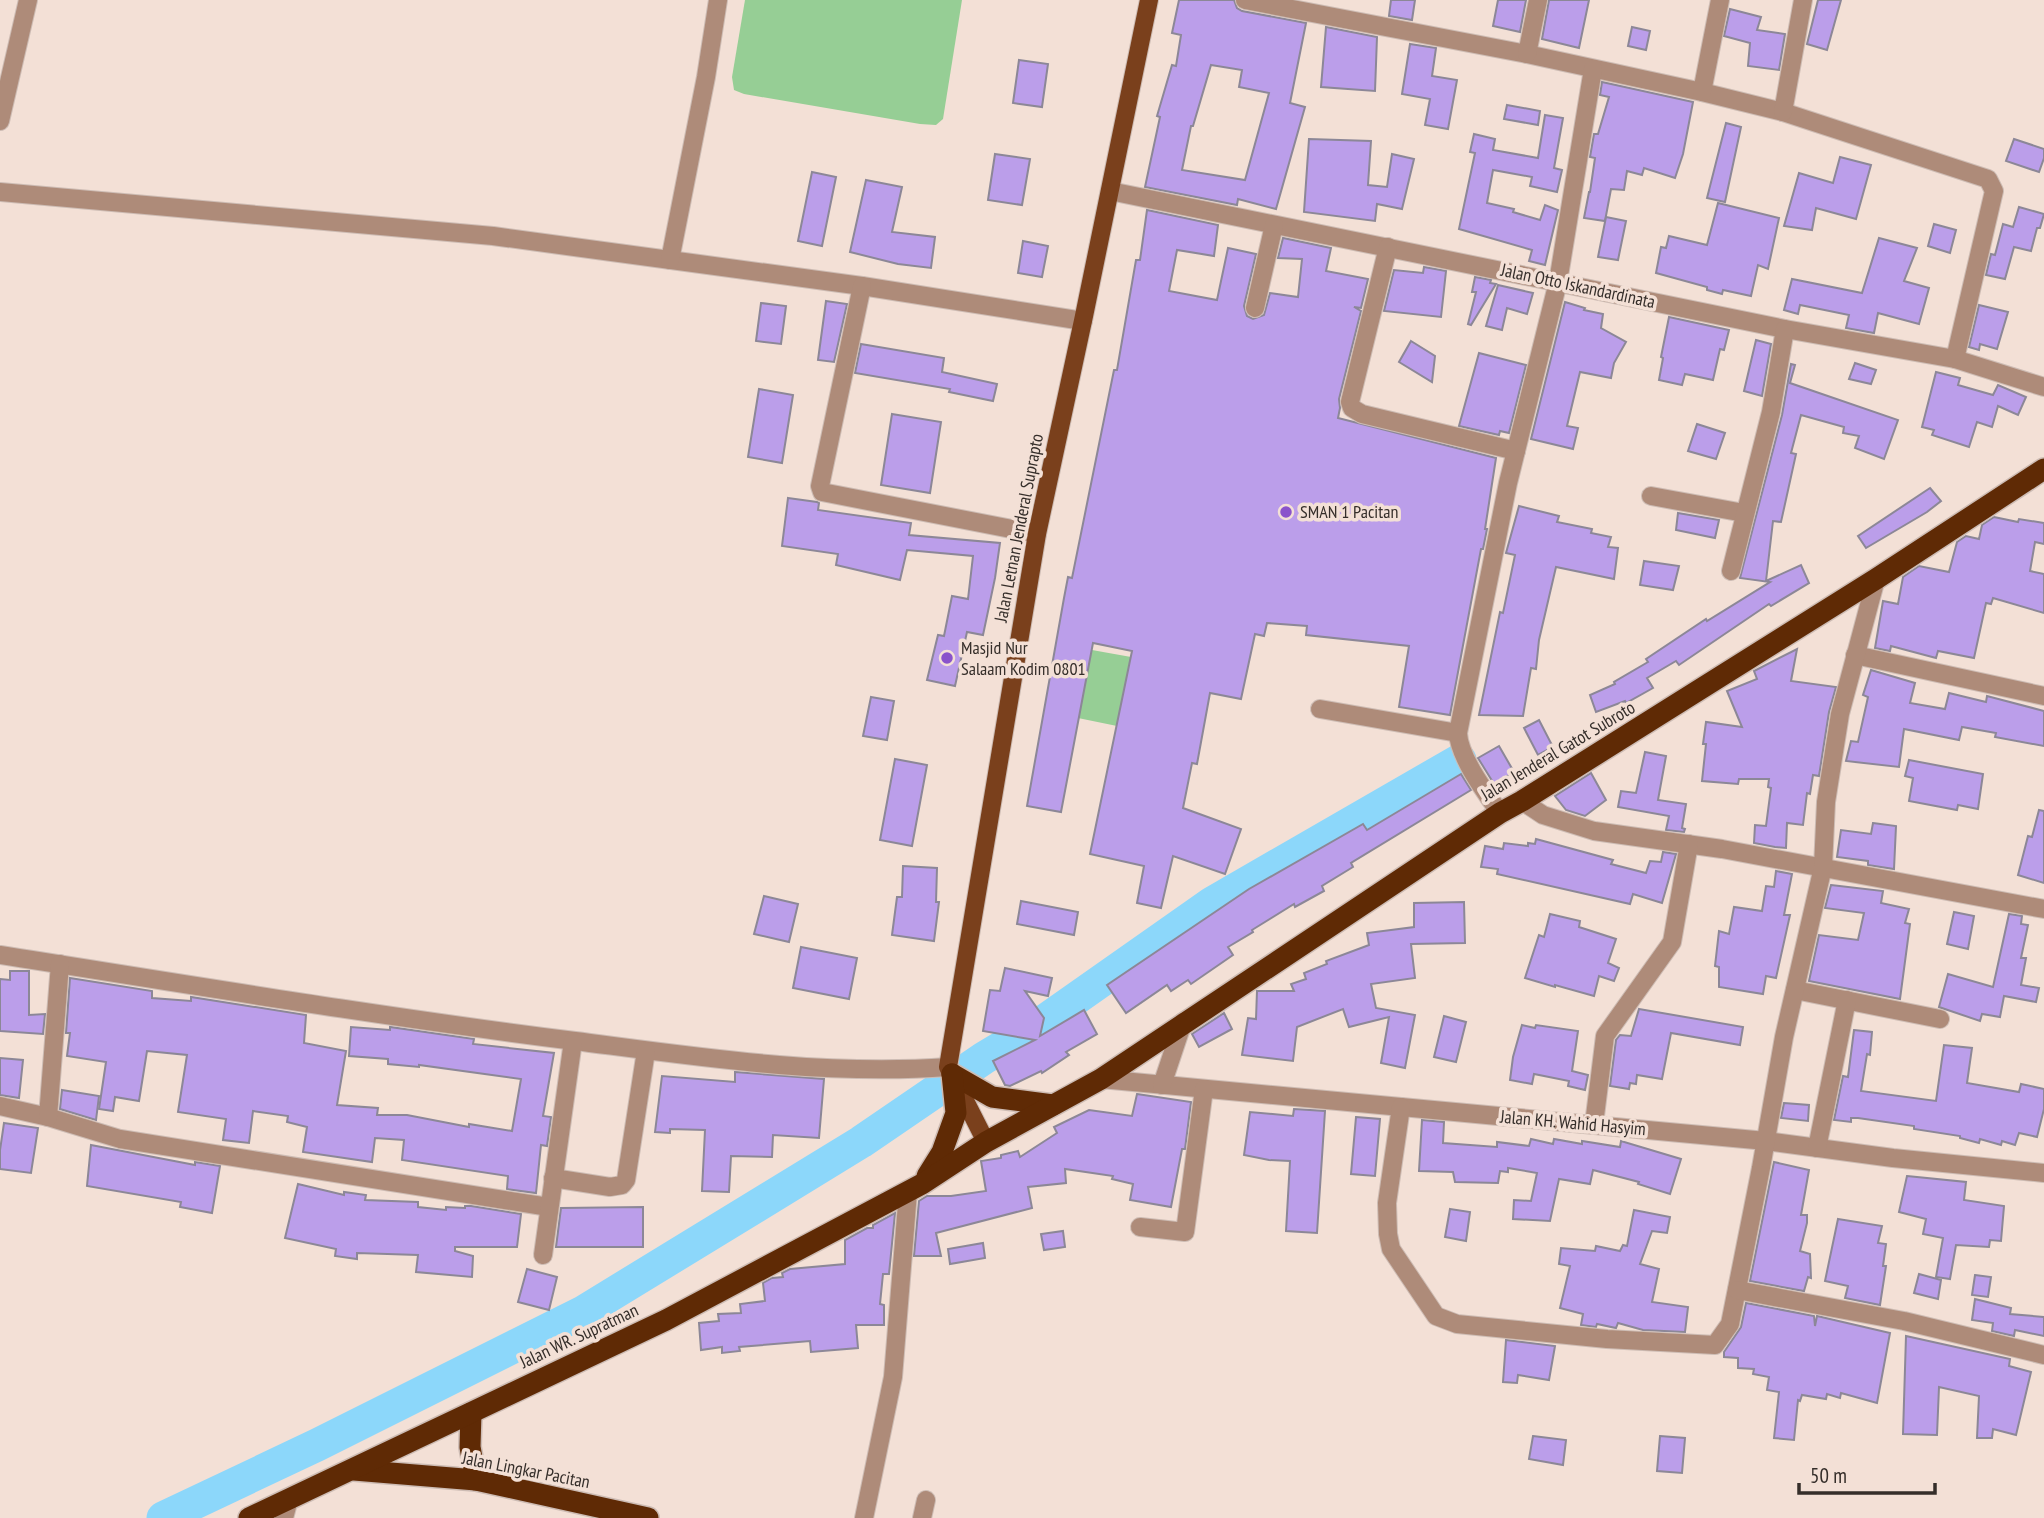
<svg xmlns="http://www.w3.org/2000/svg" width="2044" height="1518" font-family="'PT Sans Narrow',sans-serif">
	<rect width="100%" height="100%" fill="#f3e0d6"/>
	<g fill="#96ce95">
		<path d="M745,0H962L943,119L936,125L920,124L744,94L734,90L732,77Z"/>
		<path d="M1092,650L1131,657L1117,726L1078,718Z"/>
	</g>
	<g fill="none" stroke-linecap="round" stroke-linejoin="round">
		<path stroke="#8cd7fa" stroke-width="33" d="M163,1518L317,1445L583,1312L861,1142L984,1058L1037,1026L1212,903L1460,760"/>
	</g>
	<g fill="#bb9eea" stroke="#8c8797" stroke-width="2" fill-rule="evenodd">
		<path d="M1179,0H1234L1237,8L1242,11L1306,23L1290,103L1305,107L1276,209L1238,199L1237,205L1145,187L1160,117L1157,116L1172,65L1176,66L1181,35L1172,33ZM1211,65L1242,70L1239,87L1269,93L1245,180L1182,170L1191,126H1193Z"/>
		<path d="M1391,0H1415L1412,20L1389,16Z"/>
		<path d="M1498,0H1526L1520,32L1493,26Z"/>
		<path d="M1549,0H1589L1579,48L1542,39Z"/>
		<path d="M1818,0H1841L1827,50L1807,44Z"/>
		<path d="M1730,9L1761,17L1757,30L1785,34L1779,70L1748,66L1750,43L1724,36Z"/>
		<path d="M1326,27L1377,37L1375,91L1321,87Z"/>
		<path d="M1632,27L1650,31L1646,50L1628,46Z"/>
		<path d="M1410,44L1436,48L1432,76L1457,80L1448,129L1425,125L1430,99L1402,94Z"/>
		<path d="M1019,60L1048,64L1042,107L1013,103Z"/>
		<path d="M1602,82L1693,102L1683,154L1675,178L1644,168L1642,175L1627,171L1624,190L1611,189L1605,221L1584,218L1589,192H1590L1595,158L1590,157L1594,134H1598L1609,97L1600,95Z"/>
		<path d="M1507,105L1540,111L1538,125L1504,119Z"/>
		<path d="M1545,115L1563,118L1554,168L1562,170L1557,192L1530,186L1532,177L1493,170L1487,203L1514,209L1513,212L1540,220L1545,205L1558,210L1545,265L1529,261L1532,250L1459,229L1475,153L1470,152L1474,134L1495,139L1493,150L1538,158Z"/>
		<path d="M1726,123L1741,127L1725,202L1707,198Z"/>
		<path d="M1309,139L1371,141L1368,185L1387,187L1392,154L1414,159L1402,209L1377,204L1375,221L1304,212Z"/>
		<path d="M2014,139L2044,149V158L2039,172L2006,161Z"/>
		<path d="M995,154L1030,159L1022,205L988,200Z"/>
		<path d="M1840,157L1871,165L1856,219L1816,208L1812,230L1784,226L1799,173L1833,183Z"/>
		<path d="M812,172L836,177L822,246L798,241Z"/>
		<path d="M866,180L902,187L892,232L935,237L931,268L898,264L850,252Z"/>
		<path d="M1718,203L1779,218L1768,269L1758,265L1751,296L1723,290L1722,294L1707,290V287L1656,273L1661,247L1666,248L1669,236L1707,245Z"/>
		<path d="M2019,207L2044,214L2040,228H2037L2031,251L2014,247L2005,279L1986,275L1991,254L1995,255L2003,224L2013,227Z"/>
		<path d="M1147,210L1218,225L1214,256L1177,250L1169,291L1217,300L1228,248L1256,254L1244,306L1247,316L1253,319L1264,315L1270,293L1298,297L1302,259L1278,258L1283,238L1331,248L1326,271L1368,279L1361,308L1354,307L1361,311L1339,399L1340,408L1338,418L1496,458L1485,529H1487L1483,549H1481L1450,715L1399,707L1409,646L1306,635L1307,626L1267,623L1264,636L1255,634L1241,699L1210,693L1197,764L1192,763L1183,808L1241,829L1225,874L1173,856L1161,908L1137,903L1144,866L1090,854L1132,651L1093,643L1061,812L1027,806L1064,598L1068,577L1072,578L1114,370H1117L1136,260H1140Z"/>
		<path d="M1606,217L1626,221L1618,260L1598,257Z"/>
		<path d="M1934,224L1956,230L1950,253L1928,246Z"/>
		<path d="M1879,238L1917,248L1904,281L1929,288L1919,324L1878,313L1874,333L1846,328L1849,315L1800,305L1798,314L1784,310L1792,279L1862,293Z"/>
		<path d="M1023,241L1048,246L1042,277L1018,273Z"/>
		<path d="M1424,267L1446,271L1441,317L1384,311L1394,270L1423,273Z"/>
		<path d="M1475,277L1491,280L1490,283L1496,284L1471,325L1468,324L1476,292H1472Z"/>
		<path d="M1498,285L1533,293L1527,314L1507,308L1502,330L1486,326Z"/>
		<path d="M826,301L847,304L834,362L818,360Z"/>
		<path d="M1565,302L1585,308L1584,310L1603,314L1601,328L1626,342L1614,363L1611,378L1580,372L1567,426L1578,428L1573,449L1531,439Z"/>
		<path d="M761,303L786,306L781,344L756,341Z"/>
		<path d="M1979,305L2008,312L1997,349L1980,344L1979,350L1969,347Z"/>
		<path d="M1669,317L1729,330L1724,350L1720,349L1713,380L1685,374L1682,385L1659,380L1663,358L1661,357Z"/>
		<path d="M1756,340L1771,344L1762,396L1744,391Z"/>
		<path d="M1411,341L1435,356L1432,382L1399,362Z"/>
		<path d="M861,344L944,358L942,372L997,384L993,401L949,392L950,389L855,373Z"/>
		<path d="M1479,353L1526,365L1509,433L1500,431L1499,435L1459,426Z"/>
		<path d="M1855,363L1876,370L1871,384L1849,379Z"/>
		<path d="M1791,364L1795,365L1790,383L1898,420L1884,459L1855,448L1859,436L1843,433L1844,427L1801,415L1791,453L1796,454L1781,522L1773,521L1766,581L1801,565L1809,583L1771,606L1769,604L1679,665L1676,661L1647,678L1653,688L1626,703L1625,701L1596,712L1590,695L1615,684L1614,682L1648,662L1646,659L1706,619L1707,621L1770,582L1740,578L1782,415Z"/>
		<path d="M1936,372L1960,378L1958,385L1993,395L1998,385L2026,397L2018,415L1998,406L1992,427L1977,422L1969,447L1932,435L1934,430L1922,427Z"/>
		<path d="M759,389L793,395L782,463L748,457Z"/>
		<path d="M892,414L941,422L930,493L881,485Z"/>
		<path d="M1697,424L1725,433L1716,459L1688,451Z"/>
		<path d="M1930,488L1941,501L1927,512L1866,548L1858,536Z"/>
		<path d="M788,498L817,502L819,503L818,510L911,523L909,535L1000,543L995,578L983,635L967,632L955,686L927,680L938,635L944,636L952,596L968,599L973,556L907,550L900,580L836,565L838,554L782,546Z"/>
		<path d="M1519,506L1559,516L1557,522L1592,529L1591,533L1611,537L1608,547L1618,548L1614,579L1556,567L1539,640L1536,669L1531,668L1523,716L1479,715L1500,612L1503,613L1515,555L1506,553Z"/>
		<path d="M1678,513L1719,520L1715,538L1676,530Z"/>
		<path d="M1994,517L2018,522L2019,519L2044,523V544L2035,542L2030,571L2044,574V613L1993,598L1991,604L1986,603L1974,658L1938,651L1936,658L1891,646L1890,651L1875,648L1883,601L1898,604L1903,577L1919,566L1949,572L1957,542L1966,536L1979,539L1982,525Z"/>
		<path d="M1644,561L1679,566L1673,590L1640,585Z"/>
		<path d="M1797,649L1791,681L1836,687L1829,712L1819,776L1813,775L1810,794L1807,793L1803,825L1787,823L1786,848L1775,847L1754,843L1755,825L1766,826L1771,788L1768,787L1769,779H1739L1738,784L1702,781L1706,744H1703L1706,722L1742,727L1727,691L1757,679L1754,671Z"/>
		<path d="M1871,670L1915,683L1910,703L1945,709L1949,693L1986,702L1987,696L2044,711V746L1995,737L1996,733L1962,727L1959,740L1904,729L1899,767L1846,761L1851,741L1858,742L1868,697L1863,695Z"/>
		<path d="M871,697L894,701L887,740L863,736Z"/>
		<path d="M1539,720L1553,747L1538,755L1524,728Z"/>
		<path d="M1499,746L1514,772L1494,784L1478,758Z"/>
		<path d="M1645,752L1666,756L1658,800L1686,804L1682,828L1685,829L1684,832L1666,830L1669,816L1618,807L1621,791L1636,793Z"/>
		<path d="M895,759L927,765L912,846L880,840Z"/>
		<path d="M1909,760L1983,774L1978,809L1958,805L1957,810L1909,801L1913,778L1905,776Z"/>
		<path d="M1591,773L1606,800L1585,816L1566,810L1555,796Z"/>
		<path d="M1461,774L1471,790L1351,863L1353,867L1322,886L1324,891L1295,907L1294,904L1252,930L1253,932L1228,947L1233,955L1191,984L1188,980L1171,991L1167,985L1126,1013L1107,985L1249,889L1363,824L1367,830Z"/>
		<path d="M2039,810L2044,811V883L2018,875L2028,836L2032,837Z"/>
		<path d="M1873,823L1896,826L1894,869L1868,865V861L1837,857L1841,830L1871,834Z"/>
		<path d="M1536,839L1613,860L1611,864L1646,873L1650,861L1661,862L1663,852L1676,854L1662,903L1633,894L1630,904L1497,874L1498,869L1481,867L1485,846L1503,849L1504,843L1528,846V843L1535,844Z"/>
		<path d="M903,866L937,868L936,902H939L934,941L892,935L897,897H902Z"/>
		<path d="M1776,871L1792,874L1784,915H1790L1776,978L1766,976L1763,994L1719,987V967L1715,966L1719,931L1729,934L1734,907L1762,911L1766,886L1774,887Z"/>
		<path d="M1831,885L1883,891L1881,903L1909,909L1905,923L1910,924L1900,999L1809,981L1819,935L1858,940L1864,913L1825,908Z"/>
		<path d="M764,896L798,904L789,942L754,934Z"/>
		<path d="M1021,901L1078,912L1074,935L1017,924Z"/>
		<path d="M1464,902L1465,943L1411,944L1415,978L1371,984L1376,1008L1415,1015L1405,1068L1381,1063L1389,1017L1349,1027L1343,1009L1297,1027L1293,1061L1242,1055L1248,1018L1256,1019L1257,991H1294L1291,984L1306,979L1304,973L1327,964L1326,961L1369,945L1367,933L1414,927V903Z"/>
		<path d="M1954,912L1974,916L1968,949L1947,944Z"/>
		<path d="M1550,914L1580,921L1579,927L1616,939L1608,963L1619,968L1614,981L1599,976L1594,996L1555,985V987L1525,978L1539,935L1544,937Z"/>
		<path d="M2009,914L2022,916L2021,924L2028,925L2021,958H2026L2021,985L2039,988L2036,1002L2004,996L2000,1017L1982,1014L1980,1021L1939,1007L1948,974L1993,987Z"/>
		<path d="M801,947L857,958L849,999L793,988Z"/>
		<path d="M1005,968L1052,978L1048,996L1025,991L1044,1018L1040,1036L1084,1010L1097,1034L1066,1052L1069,1055L1042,1073L1041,1071L1010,1086L1005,1085L993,1061L1035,1040L983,1031L990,990L1000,991Z"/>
		<path d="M10,971H29V1015L45,1014L43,1034L0,1031V979L10,980Z"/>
		<path d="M70,978L152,991V998L191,1001V997L306,1015L304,1043L346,1051L337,1105L378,1108L377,1115H407L469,1127V1124L512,1131L521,1079L419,1065V1067L388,1064V1059L349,1056L351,1027L390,1030V1027L474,1039L473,1044L554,1053L543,1116L551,1117L547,1146L541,1145L536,1193L507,1189L508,1176L402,1160L404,1140L375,1138L372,1162L303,1152L307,1127L287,1122L288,1116L253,1111L249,1143L223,1140L226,1119L178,1112L187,1055L147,1051L139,1101L115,1097L113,1111L99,1109L106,1062L67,1056L70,1033H66Z"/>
		<path d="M1639,1009L1743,1027L1740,1045L1671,1033L1662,1079L1637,1075L1636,1084L1630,1083L1629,1089L1610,1086L1616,1040L1620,1035L1631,1036Z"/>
		<path d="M1224,1013L1232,1029L1199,1047L1192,1034Z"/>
		<path d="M1444,1016L1466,1022L1456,1062L1434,1057Z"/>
		<path d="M1522,1025L1535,1028L1536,1025L1578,1031L1572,1071L1588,1075L1585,1090L1568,1086L1569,1081L1534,1074L1532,1084L1510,1080L1513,1057Z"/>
		<path d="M1854,1030L1872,1032L1870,1055L1867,1054L1861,1091L1936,1101L1944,1045L1972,1048L1967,1083L2019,1092L2021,1084L2044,1089V1109L2037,1137L2019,1133L2015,1145L2002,1141L2001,1145L1980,1139L1979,1143L1960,1138V1136L1914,1129V1126L1858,1118H1851V1122L1834,1120L1843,1076L1848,1077Z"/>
		<path d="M0,1058L23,1060L19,1098L0,1095Z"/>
		<path d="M735,1072L824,1079L819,1138L773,1135L772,1157L731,1156L729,1192L702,1191L705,1130L670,1129V1133L655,1132L662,1076L735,1082Z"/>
		<path d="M62,1090L99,1096L96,1120L60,1109Z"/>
		<path d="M1137,1094L1191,1102L1185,1149H1182L1171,1207L1130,1200L1133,1184L1112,1179L1113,1176L1065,1169L1066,1183L1028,1187L1032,1208L936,1233L941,1256H914L919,1201L927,1196H951L986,1191L981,1161L1001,1158V1155L1018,1151L1020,1157L1057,1133L1054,1127L1089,1110L1132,1116Z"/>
		<path d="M1784,1103L1809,1105L1808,1121L1781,1118Z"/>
		<path d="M1294,1109L1325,1111L1317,1233L1286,1231L1290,1161L1269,1160L1244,1155L1250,1112L1293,1116Z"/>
		<path d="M1356,1117L1380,1119L1375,1176L1351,1174Z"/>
		<path d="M1422,1120L1444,1122L1443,1143L1497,1147V1142L1529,1146L1531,1139L1553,1144L1554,1139L1582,1144V1141L1620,1147L1621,1141L1681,1159L1670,1194L1638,1184L1639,1182L1593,1170L1590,1184L1559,1179L1550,1221L1513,1219L1514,1200L1531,1201L1537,1173L1508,1168V1172L1500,1171L1498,1183L1455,1182L1453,1172L1419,1171Z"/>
		<path d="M4,1123L38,1128L31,1173L0,1169V1150Z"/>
		<path d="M91,1145L195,1165V1162L220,1166L212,1213L180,1207L181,1202L87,1186Z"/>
		<path d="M1774,1162L1809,1170L1801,1215H1807V1223L1800,1251L1810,1254L1811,1278L1808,1277L1804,1291L1750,1281Z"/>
		<path d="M1907,1176L1966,1182L1964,1200L2004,1206L2001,1241L1990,1240L1989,1247L1956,1245L1950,1279L1936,1277L1943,1238L1923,1234L1926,1219L1899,1212Z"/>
		<path d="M298,1184L344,1195V1192L366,1195L365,1200L418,1202V1207L446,1210V1207L465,1208V1206H471L521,1214L517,1247H455V1251L473,1256L472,1277L416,1272L418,1255L357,1253V1259L335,1256L336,1249L285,1238Z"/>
		<path d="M643,1207V1247H556L561,1208Z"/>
		<path d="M1450,1209L1470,1212L1466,1241L1445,1237Z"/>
		<path d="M1634,1210L1670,1217L1667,1233L1652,1231L1640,1264L1659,1269L1652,1302L1688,1307L1685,1332L1643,1330L1618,1323L1616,1328L1597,1324L1596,1327L1581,1325L1583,1314L1560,1308L1570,1266L1559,1264L1561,1248L1595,1251L1596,1246L1620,1251L1623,1245L1627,1246Z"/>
		<path d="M895,1213L889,1274H883L880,1304L884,1305V1325H856L858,1348L811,1352L810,1341L739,1347L740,1351L722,1353V1347L701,1350L699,1323L719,1321L718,1314L741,1313L740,1304L765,1301L763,1283L772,1278L783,1277L782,1273L790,1269L845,1264V1240L867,1228H873V1225Z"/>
		<path d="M1838,1219L1882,1226L1878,1243L1886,1244L1883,1266H1886L1880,1305L1845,1298L1848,1286L1825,1281Z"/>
		<path d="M1063,1231L1065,1247L1044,1250L1041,1234Z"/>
		<path d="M983,1243L985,1258L950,1264L948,1249Z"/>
		<path d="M527,1269L557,1277L549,1310L518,1302Z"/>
		<path d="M1919,1274L1941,1280L1938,1299L1914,1293Z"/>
		<path d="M1975,1275L1991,1277L1988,1297L1972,1295Z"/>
		<path d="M1975,1299L2011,1308L2010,1314L2044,1317V1336L2015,1330L2014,1336L1992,1331L1993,1323L1972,1320Z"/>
		<path d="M1746,1303L1814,1316L1815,1326L1817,1316L1890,1333L1877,1403L1841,1393L1840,1398L1827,1394L1826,1399L1802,1395L1800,1401L1798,1400L1794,1440L1774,1438L1779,1392L1767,1390L1769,1377L1753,1374L1754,1369L1738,1368V1358L1724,1357V1352L1741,1327Z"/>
		<path d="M1906,1336L2010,1359L2009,1366L2031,1372L2016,1435L1993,1429L1992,1438H1977L1979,1396L1939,1387L1937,1435L1903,1434Z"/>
		<path d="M1506,1340L1555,1346L1549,1380L1518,1375L1517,1383L1503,1382Z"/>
		<path d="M1533,1436L1566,1440L1563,1465L1529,1459Z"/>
		<path d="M1660,1436L1685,1438L1682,1473L1657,1471Z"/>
	</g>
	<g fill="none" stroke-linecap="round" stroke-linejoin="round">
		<defs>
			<g id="minor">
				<path d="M1245,0L1527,54L1702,92L1783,112L1988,179L1994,191L1955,359"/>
				<path d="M1527,54L1538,0"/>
				<path d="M1702,92L1720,0"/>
				<path d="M1783,112L1803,0"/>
				<path d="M0,121L28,0"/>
				<path d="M1110,191L1785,329L1955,359L2044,387"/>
				<path d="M0,192L493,236L862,286L1083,321"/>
				<path d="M1388,247L1350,402L1352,408L1362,414L1516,451"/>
				<path d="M670,260L706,77L718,0"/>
				<path d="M862,286L820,486L822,492L1037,534"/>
				<path d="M1255,308L1274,225"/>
				<path d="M1651,496L1744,513"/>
				<path d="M1731,571L1771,412L1785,329"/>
				<path d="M1855,655L2044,696"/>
				<path d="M1320,709L1458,733"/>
				<path d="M1522,801L1543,815L1594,831L1722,849L2044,909"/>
				<path d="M1500,813C1486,793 1459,757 1458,733L1508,483L1558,282L1593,69"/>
				<path d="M0,955C191,985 383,1017 575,1041C699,1057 823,1076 948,1067"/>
				<path d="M1795,990L1940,1019"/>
				<path d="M1101,1079L1766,1141L1893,1158L2044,1173"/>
				<path d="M1162,1085L1183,1022"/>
				<path d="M0,1106L48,1117L120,1139L549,1207"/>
				<path d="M1401,1107L1387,1203L1388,1234L1391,1249L1436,1316L1457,1324L1607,1339L1715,1345L1730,1324L1761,1168L1784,1037L1823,867L1826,802L1840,714L1876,579"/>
				<path d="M48,1117L60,964"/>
				<path d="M1594,1124L1605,1036L1672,942L1689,844"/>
				<path d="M1817,1148L1847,1000"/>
				<path d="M553,1178L610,1187L622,1185L626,1180L646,1051"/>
				<path d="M1140,1227L1185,1232L1204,1089"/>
				<path d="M543,1255L573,1041"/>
				<path d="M1737,1290L1904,1321L2044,1355"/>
				<path d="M284,1518L289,1499"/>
				<path d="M864,1518L893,1377L908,1192"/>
				<path d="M922,1518L926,1500"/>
			</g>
			<path id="major" d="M986,1142L948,1067L1037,534L1084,316L1149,0"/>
			<g id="highway">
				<path d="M952,1074L992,1097L1053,1105"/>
				<path d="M927,1176L942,1152L956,1113L952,1074"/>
				<path d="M471,1413L470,1447L476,1480"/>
				<path d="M354,1470L476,1480L648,1518"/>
				<path d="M249,1518L666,1320L922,1184L986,1142L1101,1079L1500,813L1522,801L1876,579L2044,469"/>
			</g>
		</defs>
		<use href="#minor" stroke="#cdbcb4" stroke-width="20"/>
		<use href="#major" stroke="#cdbcb4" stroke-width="20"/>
		<use href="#highway" stroke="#cdbcb4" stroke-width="24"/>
		<use href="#minor" stroke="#ae8b79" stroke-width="18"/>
		<use href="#major" stroke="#7a401c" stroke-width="18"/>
		<use href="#highway" stroke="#5f2a05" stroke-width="21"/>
	</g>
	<g fill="#8a53cb" stroke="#f3e0d6" stroke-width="2.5">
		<circle cx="1286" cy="512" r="7"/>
		<circle cx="947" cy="658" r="7"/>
	</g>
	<g text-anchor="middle" stroke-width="7" stroke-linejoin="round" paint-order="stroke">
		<g font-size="18" fill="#352e2a" stroke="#f3e0d6">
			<text transform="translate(1578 286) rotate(12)" y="6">Jalan Otto Iskandardinata</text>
			<text transform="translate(1019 528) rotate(-79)" y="6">Jalan Letnan Jenderal Suprapto</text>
			<text transform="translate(1558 751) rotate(-31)" y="6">Jalan Jenderal Gatot Subroto</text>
			<text transform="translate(1573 1123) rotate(5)" y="6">Jalan KH. Wahid Hasyim</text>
			<text transform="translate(579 1336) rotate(-25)" y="6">Jalan WR. Supratman</text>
			<text transform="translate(526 1470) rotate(11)" y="6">Jalan Lingkar Pacitan</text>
		</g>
		<g font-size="18" fill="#352e2a" stroke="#f3e0d6" text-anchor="start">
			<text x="1300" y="518">SMAN 1 Pacitan</text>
			<text x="961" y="654">Masjid Nur<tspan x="961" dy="21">Salaam Kodim 0801</tspan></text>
		</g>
	</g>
	<path d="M1799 1483v10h136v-10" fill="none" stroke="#352e2a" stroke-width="3.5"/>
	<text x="1810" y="1483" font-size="21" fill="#352e2a" stroke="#f3e0d6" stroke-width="5" paint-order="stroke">50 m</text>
</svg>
